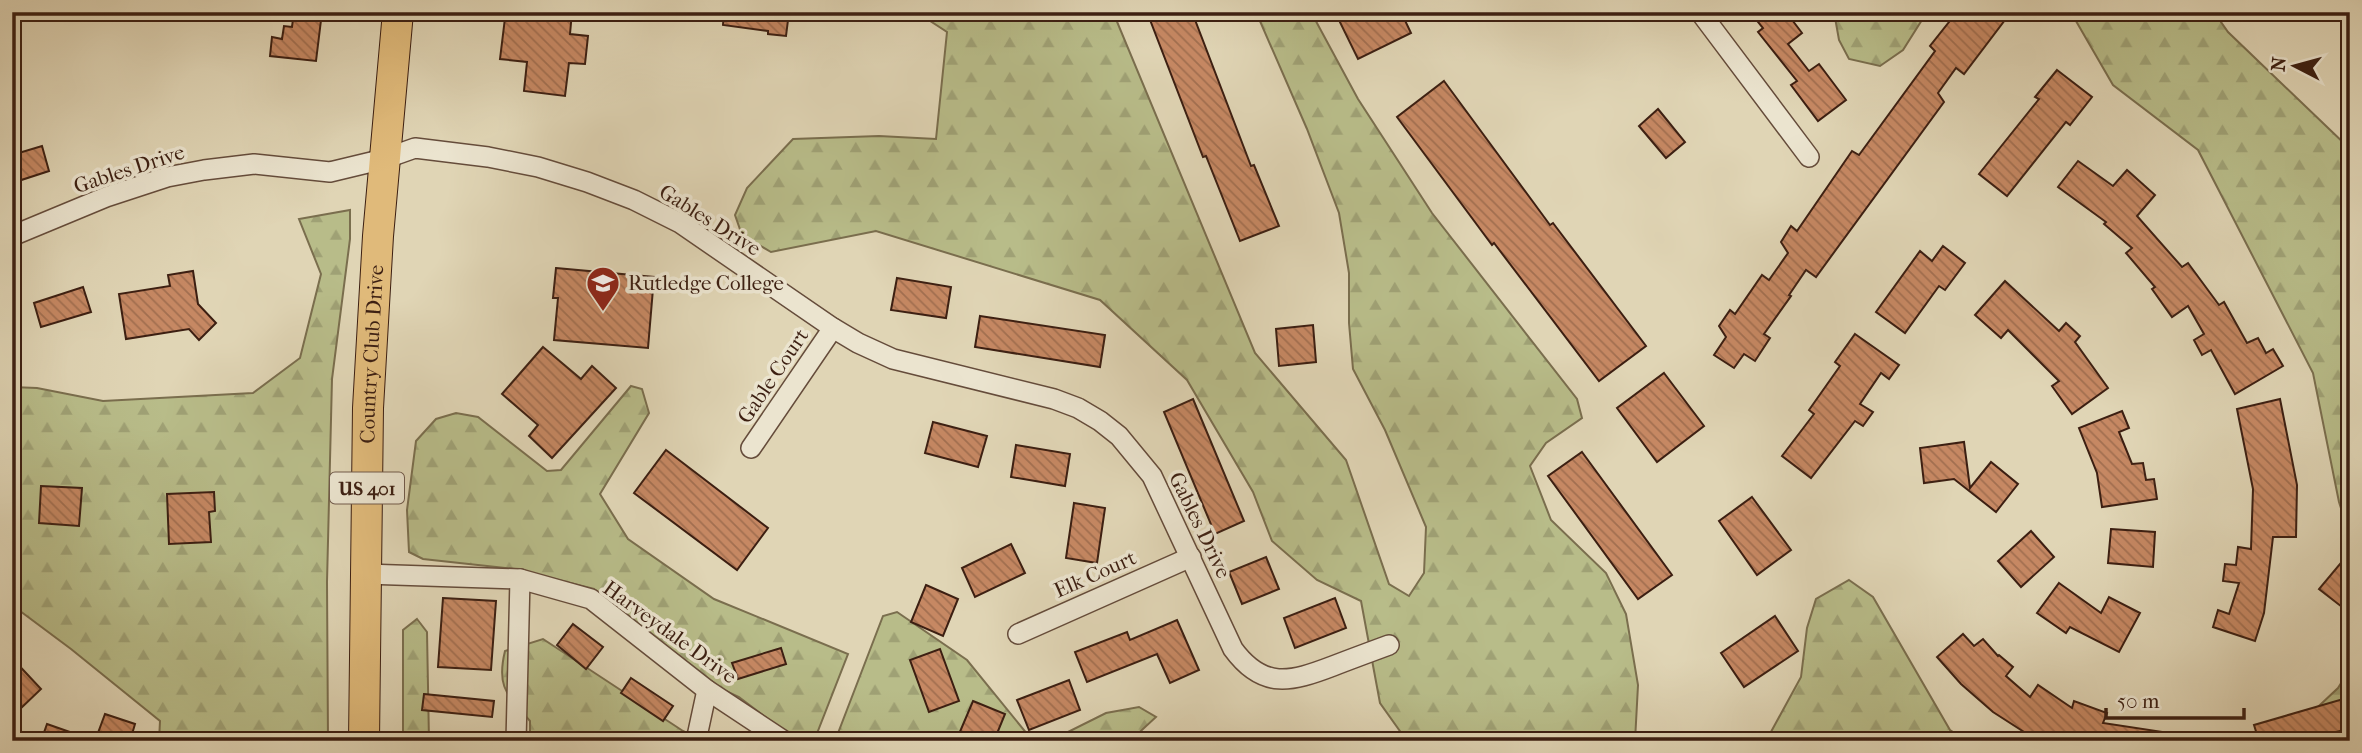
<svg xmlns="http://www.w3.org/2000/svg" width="2362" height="753" font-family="'IM FELL French Canon',serif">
	<defs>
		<pattern id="forest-firs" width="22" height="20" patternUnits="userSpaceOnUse" patternTransform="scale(1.75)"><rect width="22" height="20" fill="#b8bc89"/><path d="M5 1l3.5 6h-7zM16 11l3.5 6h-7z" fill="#9fa175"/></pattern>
		<pattern id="building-back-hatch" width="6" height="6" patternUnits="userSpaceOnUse" patternTransform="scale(1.75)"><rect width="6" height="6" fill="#c68863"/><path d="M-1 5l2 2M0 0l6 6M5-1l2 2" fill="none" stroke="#a26f50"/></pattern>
	</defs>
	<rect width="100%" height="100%" fill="#e0d5b5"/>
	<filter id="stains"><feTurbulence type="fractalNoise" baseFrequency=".00286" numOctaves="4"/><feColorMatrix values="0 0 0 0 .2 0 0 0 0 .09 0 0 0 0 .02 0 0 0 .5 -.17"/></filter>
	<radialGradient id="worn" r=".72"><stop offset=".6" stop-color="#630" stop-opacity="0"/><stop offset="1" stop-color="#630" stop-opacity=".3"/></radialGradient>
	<g fill="url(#forest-firs)" stroke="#7a6e4e" stroke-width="2">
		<path d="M863,12H1113L1255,353L1346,460L1389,584L1409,596L1424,573L1426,527L1385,430L1353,369L1349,323V273L1339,213L1307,129L1256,12H1311L1358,99L1432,213L1577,399L1582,418L1546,443L1530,466L1551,520L1606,573L1626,614L1638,685L1635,741H1407L1380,703L1361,601L1317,580L1272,541L1253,492L1187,380L1100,300L876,231L771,252L742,235L735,215L747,188L793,139L879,136L936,139L947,32L927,19L865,14Z"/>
		<path d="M1834,12H1927L1903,50L1880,66L1849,59L1839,40Z"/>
		<path d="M2082,12H2214L2228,32L2350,149V536L2339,502L2313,373L2198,150L2113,85L2076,21Z"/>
		<path d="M350,210V239L332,379L327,582L328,741H159L160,721L71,649L12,605V387L37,388L103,401L253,393L300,358L321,274L299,219Z"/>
		<path d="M631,386L642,389L649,413L600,494L628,539L714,599L848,654L814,741H797L739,697L707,682L594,589L515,569L423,559L409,552L407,510L416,441L436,419L456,413L478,417L547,471L561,470Z"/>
		<path d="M1849,580L1873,597L1950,730L1967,741H1766L1801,677L1807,628L1816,599Z"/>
		<path d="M897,612L967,660L1032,740L1056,738L1106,713L1139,707L1156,717L1130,741H835L883,616Z"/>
		<path d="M417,619L427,632L429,741H403V630Z"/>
		<path d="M543,639L683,731L702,741H530V721C508,695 496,688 505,651Z"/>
		<path d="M2350,669V741H2287V736L2338,688Z"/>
	</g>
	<g fill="url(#building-back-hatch)" stroke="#3c1f12" stroke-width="2">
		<path d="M294,12H322L316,61L270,56L272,37L282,39L284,26L292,27Z"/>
		<path d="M533,12H572L570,34L588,36L585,64L569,63L565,96L524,91L527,62L500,59L505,18L532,21Z"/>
		<path d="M724,12H789L786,36L768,34V31L723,25Z"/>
		<path d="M1147,12H1192L1251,166L1254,165L1279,226L1240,241L1206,156L1203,157Z"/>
		<path d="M1335,12H1401L1411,33L1358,59Z"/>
		<path d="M1750,12H1786L1802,33L1788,44L1809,71L1819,64L1846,100L1818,121L1791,85L1797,81L1758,32L1763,28Z"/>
		<path d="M1957,12H2011L1964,74L1956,68L1938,93L1944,102L1816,277L1806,270L1789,295L1791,296L1764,334L1770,338L1755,361L1744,354L1734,368L1714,355L1726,337L1719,326L1730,310L1735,314L1762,275L1769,280L1788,253L1781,242L1791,226L1797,231L1852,151L1859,155L1935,51L1930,46Z"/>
		<path d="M2057,70L2092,97L2070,125L2066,122L2007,196L1979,174L2039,99L2035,97Z"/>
		<path d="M1444,81L1550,225L1553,223L1646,346L1599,381L1494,243L1492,245L1397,117Z"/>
		<path d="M1658,109L1685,142L1666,158L1639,126Z"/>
		<path d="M42,146L49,171L12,183V155Z"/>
		<path d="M2078,161L2113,186L2127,170L2155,195L2137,216L2182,267L2188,263L2219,305L2224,302L2247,343L2258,338L2266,353L2273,349L2283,366L2235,394L2211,350L2202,355L2194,340L2204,334L2188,306L2172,317L2152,289L2155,287L2126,253L2132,248L2104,224L2106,222L2058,187Z"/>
		<path d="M1943,246L1965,263L1945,290L1939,286L1905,333L1876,312L1920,251L1932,261Z"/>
		<path d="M556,268L654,277L648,348L554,340L558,298H553Z"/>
		<path d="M193,271L198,304L216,323L199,340L189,329L126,339L119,294L170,286L168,275Z"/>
		<path d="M897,278L951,287L946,318L891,310Z"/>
		<path d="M2005,281L2059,331L2066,323L2080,336L2075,342L2108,388L2072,414L2052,386L2059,381L2008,330L2001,338L1975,315Z"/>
		<path d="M83,287L91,312L41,327L34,303Z"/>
		<path d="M980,316L1105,335L1100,367L975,347Z"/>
		<path d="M1313,325L1316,362L1279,366L1276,329Z"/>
		<path d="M1855,334L1899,365L1889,379L1881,373L1860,404L1873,412L1863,426L1855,421L1811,478L1782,456L1814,414L1809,410L1840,366L1835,362Z"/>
		<path d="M543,347L581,379L592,366L616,388L552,458L529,436L538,425L502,394Z"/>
		<path d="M1664,373L1704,426L1657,462L1617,408Z"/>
		<path d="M1193,399L1244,521L1215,534L1164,412Z"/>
		<path d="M2280,399L2297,485L2296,537H2273L2264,613L2255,641L2213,627L2218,610L2229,614L2239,583L2223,581L2225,564L2236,565L2238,547L2251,549L2253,489L2237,409Z"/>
		<path d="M2122,411L2129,428L2119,432L2132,464L2143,463L2146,480L2154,479L2157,499L2102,507L2097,473L2079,428Z"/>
		<path d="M933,422L987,436L978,467L925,453Z"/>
		<path d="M1964,442L1970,488L1991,462L2018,484L1996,512L1954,479L1924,483L1920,448Z"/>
		<path d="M1016,445L1070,454L1065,486L1011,477Z"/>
		<path d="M666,450L768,528L737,570L634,493Z"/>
		<path d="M1582,452L1672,575L1638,599L1548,476Z"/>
		<path d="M41,486L82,488L79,526L39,523Z"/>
		<path d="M214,492L215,511L209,512L211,542L169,544L167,494Z"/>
		<path d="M1752,497L1791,550L1757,575L1719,521Z"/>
		<path d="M1074,503L1105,508L1097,563L1066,558Z"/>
		<path d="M2111,529L2155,532L2153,567L2108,563Z"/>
		<path d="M2031,531L2054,557L2021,587L1998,561Z"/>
		<path d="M1011,544L1025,573L975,597L962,568Z"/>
		<path d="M2350,552V598L2342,607L2319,589Z"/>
		<path d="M1266,557L1279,589L1242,604L1229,572Z"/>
		<path d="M2059,583L2101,613L2109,597L2140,613L2119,652L2070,627L2066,633L2037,613Z"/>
		<path d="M926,585L958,599L943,636L911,622Z"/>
		<path d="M443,598L496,601L491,670L438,667Z"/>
		<path d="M1335,598L1346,628L1295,648L1284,618Z"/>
		<path d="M1775,616L1798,651L1744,687L1721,653Z"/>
		<path d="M1177,620L1199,670L1170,683L1157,654L1087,682L1075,652L1127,632L1130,640Z"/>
		<path d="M573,624L603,647L586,669L557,645Z"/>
		<path d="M1963,634L1974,646L1983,639L1998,656L1999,655L2013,667L2006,676L2030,697L2038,685L2072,708L2074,701L2107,713L2103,723L2163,732L2162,741H2038L1993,712L1961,684L1937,657Z"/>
		<path d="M781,648L786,664L738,679L732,663Z"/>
		<path d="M940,649L959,701L929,712L910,660Z"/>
		<path d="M12,658L41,689L19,710L12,702Z"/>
		<path d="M631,678L673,706L663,721L621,693Z"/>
		<path d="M1069,680L1080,710L1029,730L1017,700Z"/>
		<path d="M424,694L494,701L492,717L422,710Z"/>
		<path d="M2350,697V728L2306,741H2259L2254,725Z"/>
		<path d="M973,701L1005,714L994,741H956Z"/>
		<path d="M105,714L135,724L130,741H95Z"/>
		<path d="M47,724L87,738V741H41Z"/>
	</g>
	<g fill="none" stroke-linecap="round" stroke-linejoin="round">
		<defs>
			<g id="minor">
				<path d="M1700,12L1809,157"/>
				<path d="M12,236L106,197L167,177L204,170L254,164L330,172L384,159L415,148L488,157L538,167L587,182L634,200L680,223L833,328L858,343L893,359L1054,399L1078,408L1100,421L1119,436L1152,476L1233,649C1263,690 1291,682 1333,666C1351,659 1370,652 1389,645"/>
				<path d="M751,448L833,328"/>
				<path d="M365,574L520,579L591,599L707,690L784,741"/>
				<path d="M1018,634L1191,557"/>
				<path d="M516,741L520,579"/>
				<path d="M696,741L707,690"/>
			</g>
			<g id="primary">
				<path id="s1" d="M364,741L368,408L378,236L398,12"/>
			</g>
		</defs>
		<use href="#minor" stroke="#654c3b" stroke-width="22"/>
		<use href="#primary" stroke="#3c1f12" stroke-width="32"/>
		<use href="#minor" stroke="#ebe4cf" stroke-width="19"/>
		<use href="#primary" stroke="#e0ba7a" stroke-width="30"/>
	</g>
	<defs>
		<symbol id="school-pin" viewBox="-11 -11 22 30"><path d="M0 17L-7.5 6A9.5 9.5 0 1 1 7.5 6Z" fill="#8f2418" stroke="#ebe4cf"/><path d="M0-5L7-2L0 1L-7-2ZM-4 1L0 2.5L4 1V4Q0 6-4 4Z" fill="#fff"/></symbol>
	</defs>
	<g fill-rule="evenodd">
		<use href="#school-pin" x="584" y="264" width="38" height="52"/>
	</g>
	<g text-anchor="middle" stroke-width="7" stroke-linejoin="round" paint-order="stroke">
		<rect fill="#ebe4cf" stroke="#705a4b" stroke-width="2" x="330" y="472.5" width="74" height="31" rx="5"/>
		<g font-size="19" font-weight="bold" fill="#3c1f12">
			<text x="367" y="495">US 401</text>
		</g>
		<g font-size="21" fill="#3c1f12" stroke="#ebe4cf">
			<text transform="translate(129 169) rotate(-18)" y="7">Gables Drive</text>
			<text transform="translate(710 220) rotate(32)" y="7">Gables Drive</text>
			<text dy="7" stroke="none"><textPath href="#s1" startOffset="387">Country Club Drive</textPath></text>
			<text transform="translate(773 376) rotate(-56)" y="7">Gable Court</text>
			<text transform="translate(1200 525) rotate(64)" y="7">Gables Drive</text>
			<text transform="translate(1095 574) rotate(-24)" y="7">Elk Court</text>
			<text transform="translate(670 632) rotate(36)" y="7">Harveydale Drive</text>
		</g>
		<g font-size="21" fill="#3c1f12" stroke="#ebe4cf" text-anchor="start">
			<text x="628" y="290">Rutledge College</text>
		</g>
	</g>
	<rect width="2362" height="753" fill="none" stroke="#e0d5b5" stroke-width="42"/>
	<rect x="14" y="14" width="2334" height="725" fill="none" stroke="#3c1f12" stroke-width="3.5"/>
	<rect x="21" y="21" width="2320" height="711" fill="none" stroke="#3c1f12" stroke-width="2"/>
	<g transform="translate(2295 66) rotate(276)" stroke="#ebe4cf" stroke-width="5" paint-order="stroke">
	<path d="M0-5L12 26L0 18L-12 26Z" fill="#3c1f12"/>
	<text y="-10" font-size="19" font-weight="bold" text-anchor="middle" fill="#3c1f12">N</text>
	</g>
	<path d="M2106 708v10h138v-10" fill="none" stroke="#3c1f12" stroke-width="3.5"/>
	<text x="2117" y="708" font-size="21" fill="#3c1f12" stroke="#ebe4cf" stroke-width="5" paint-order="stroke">50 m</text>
	<rect width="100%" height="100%" filter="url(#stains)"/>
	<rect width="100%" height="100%" fill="url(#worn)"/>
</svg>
